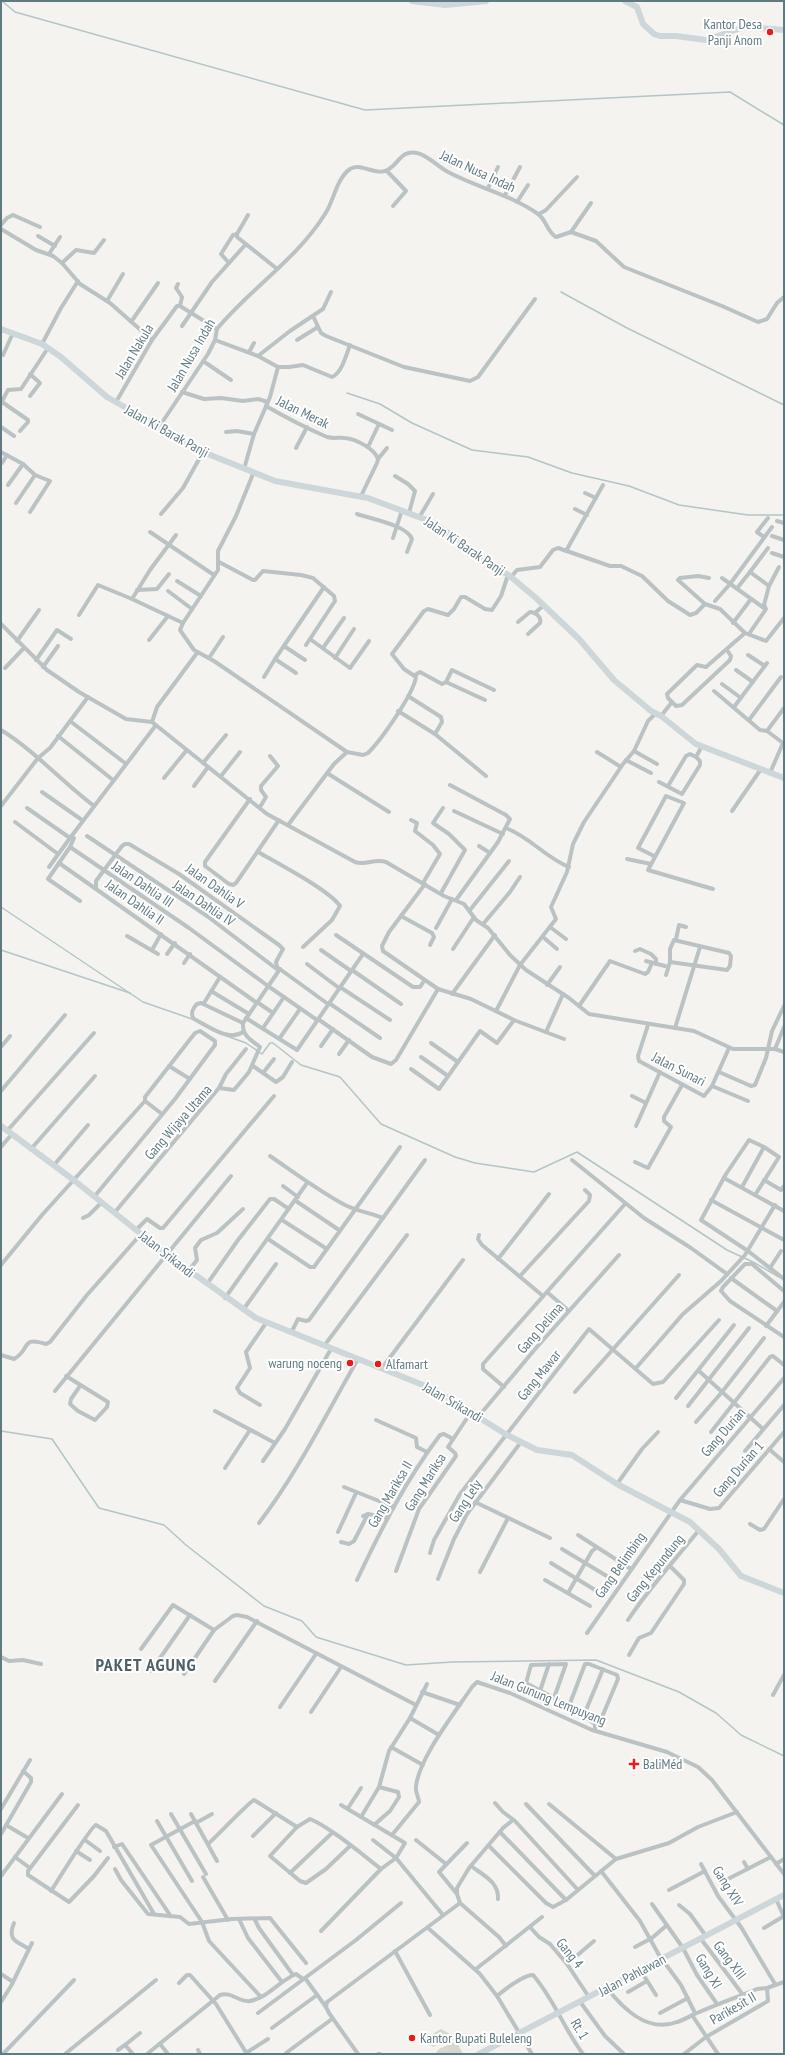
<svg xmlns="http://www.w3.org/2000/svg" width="785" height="2055" font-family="'PT Sans Narrow',sans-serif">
	<rect width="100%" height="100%" fill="#f4f3ef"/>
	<g fill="#d4d9ce">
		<path d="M441,2029L450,2034L452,2037L433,2047L430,2044L431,2035Z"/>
		<path d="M456,2041L463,2054H435L439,2049Z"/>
	</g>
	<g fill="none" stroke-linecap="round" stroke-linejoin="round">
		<g stroke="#b3c5c6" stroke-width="1.5">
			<path d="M2,1L15,12L365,110L730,92L784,125"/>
			<path d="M561,292L627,328L784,405"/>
			<path d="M347,393L380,404L412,423L472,450L528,457L572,473L629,486L679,505L748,515H784"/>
			<path d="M1,907L143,1002L192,1019"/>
			<path d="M1,950L130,993"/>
			<path d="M224,1035L246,1043L262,1054L270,1043H273L301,1065L340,1077L381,1124L455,1157L475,1163L534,1172L577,1152L727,1250L753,1262L779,1277"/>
			<path d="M1,1431L52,1439L99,1508L164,1525L186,1545L264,1606L302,1621L316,1637L406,1665L452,1662L596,1660L679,1692L716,1713L741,1735L784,1756"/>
		</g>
		<g stroke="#bbc2c4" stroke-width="4">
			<path d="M387,171L406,191L393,206"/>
			<path d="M488,188L498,167"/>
			<path d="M505,195L520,167"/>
			<path d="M517,202L528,185"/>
			<path d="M539,214L546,210L577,177"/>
			<path d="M248,215L237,234V237L276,268"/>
			<path d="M1,225L7,218L13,215L40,227"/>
			<path d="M1,229L36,250L53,256L62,263L80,284L110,303L152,340"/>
			<path d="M571,232L591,203"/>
			<path d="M38,236L55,246"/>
			<path d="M49,254L60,237"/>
			<path d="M62,263L76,250L94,253L104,240"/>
			<path d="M229,263L221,254L233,235L237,234"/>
			<path d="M178,284L176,288L182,297L180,306"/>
			<path d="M107,301L123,274"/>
			<path d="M313,316L321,333L326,336L404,367L470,381L478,377L535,299"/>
			<path d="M131,322L158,283"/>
			<path d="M182,326L212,282L246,244"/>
			<path d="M215,340L258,356L278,367H289L303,365L332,377C342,373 346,355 350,345"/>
			<path d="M297,340L318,327"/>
			<path d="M42,344L61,308L78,281"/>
			<path d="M249,352L254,343"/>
			<path d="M3,355L13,333"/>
			<path d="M258,356L290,331L323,309L331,292"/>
			<path d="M203,361L231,380"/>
			<path d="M182,392L204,399L221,398L243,401L258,399L268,402"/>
			<path d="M30,396L40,383L30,374"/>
			<path d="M2,402L28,420V422L20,431"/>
			<path d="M116,402L152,340L177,306H180L217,329"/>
			<path d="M1,403L8,390L21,389L48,348"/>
			<path d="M266,406C285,417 306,428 327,437C334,439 339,437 345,438C356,439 375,449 378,459L377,463L361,496"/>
			<path d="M358,414L392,430"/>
			<path d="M1,427L14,436"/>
			<path d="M159,427L208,354L215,340L217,329C250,289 297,259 325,214C334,201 336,179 350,169C359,162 374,175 385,171C398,167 400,149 417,153C428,155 439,168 450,173C479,188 511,195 538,214C546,219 547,232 556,237L571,232L596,241L624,267L722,306L758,322L767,319L777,303L784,297"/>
			<path d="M226,432L237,431L254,434"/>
			<path d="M368,447L379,424"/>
			<path d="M296,448L307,427"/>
			<path d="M1,452L23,464L35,475L50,481L30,512"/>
			<path d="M378,459L387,448"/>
			<path d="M2,463L7,455"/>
			<path d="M244,469L254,434L270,397L278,367"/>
			<path d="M253,474L236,516L218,551V570L183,623L180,630L194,650L214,661L347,752L363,755L368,753C381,740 413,695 416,677L404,669L392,654L424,611L428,609L448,615L454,609L461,597H465L485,609L492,610L501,596L508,575"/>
			<path d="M395,476L408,484L415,491L409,513"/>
			<path d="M8,485L23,464"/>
			<path d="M585,493L596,498"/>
			<path d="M16,503L35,475"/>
			<path d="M575,509L587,515"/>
			<path d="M161,514L183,488L203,452"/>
			<path d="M357,514C371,519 407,525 412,539L407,552"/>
			<path d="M420,516L433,494"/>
			<path d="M777,521L784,523"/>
			<path d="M150,532L214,575"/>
			<path d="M176,535L150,570L132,599L183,623"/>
			<path d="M772,536L784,540"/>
			<path d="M764,537L757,532L768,518"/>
			<path d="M393,538L402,510"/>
			<path d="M566,551L603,485"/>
			<path d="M772,553L784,557"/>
			<path d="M219,562L253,580H255L263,571L301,575L313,578L334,596L335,601L306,645"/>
			<path d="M511,577L517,570L540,567L553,550L558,548L610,566H621L642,576L668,601L690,615L696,613L705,604"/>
			<path d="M709,578L698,576L680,578L678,580L705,604L720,609L745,633L766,641L784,618"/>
			<path d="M722,578L764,608"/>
			<path d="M177,581L201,596"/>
			<path d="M769,586L779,567"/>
			<path d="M738,587L750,572"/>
			<path d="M137,590L157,589L169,574"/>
			<path d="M168,591L192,609"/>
			<path d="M715,601L730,584L772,527"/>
			<path d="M535,613L544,605"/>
			<path d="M79,615L98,585L132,599"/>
			<path d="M518,622L530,612C535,612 542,617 540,623L528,634"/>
			<path d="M733,623L751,599"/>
			<path d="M1,624L47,670L79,692L126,719L152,722L267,814L355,862C366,866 374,858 386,862L444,896L464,904L476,920L488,928L510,955L526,970L569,998L589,1014L694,1031L733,1049H775L784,1052"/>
			<path d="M749,634L766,609L764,605L769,586L750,572L768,548"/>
			<path d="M310,639L350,668L369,641"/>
			<path d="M149,640L168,616"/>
			<path d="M17,641L39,610"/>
			<path d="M284,646L305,660"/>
			<path d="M323,648L344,618"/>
			<path d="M727,650L731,656L730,660L682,705L676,706L668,698L667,694L697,665L706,667L745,633"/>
			<path d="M748,655L765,666"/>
			<path d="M209,658L223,637"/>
			<path d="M335,658L354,629"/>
			<path d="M36,660L57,630L71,639"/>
			<path d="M43,667L58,646"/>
			<path d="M5,668L24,648"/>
			<path d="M736,670L753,682"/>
			<path d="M296,673L275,659L324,587"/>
			<path d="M415,675L420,672L442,684L446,682L452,670L494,690"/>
			<path d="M264,677L275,659"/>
			<path d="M446,682L485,700"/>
			<path d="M722,684L741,698"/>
			<path d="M714,691L760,730L767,731L783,743L770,773"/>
			<path d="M408,696L441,717L442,722L435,734"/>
			<path d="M734,707L767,663"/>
			<path d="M398,711L435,734L486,776"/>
			<path d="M661,716L672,702"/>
			<path d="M749,720L781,677"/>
			<path d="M70,721L125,763"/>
			<path d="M152,722L157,707L197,653"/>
			<path d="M1,730C35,751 62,782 94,806"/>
			<path d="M767,731L784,708"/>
			<path d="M58,736L113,780"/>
			<path d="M634,751L657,764"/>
			<path d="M597,752L621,767"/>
			<path d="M626,760L651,773"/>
			<path d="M203,763L226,735"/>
			<path d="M327,773L389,812"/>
			<path d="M221,776L240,752"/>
			<path d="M164,778L186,751"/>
			<path d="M659,782L682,794L700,765V761L696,757L702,746"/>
			<path d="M450,785L506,815L510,819L498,842L456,900"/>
			<path d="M194,786L208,767"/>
			<path d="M668,786L686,756L690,754L696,757"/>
			<path d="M42,792L82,820"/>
			<path d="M250,799L205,862V866L229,884L233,885L236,883L279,820"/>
			<path d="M1,806L38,758L50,748L88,697"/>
			<path d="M260,807L266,797L261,790V786L278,766L270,756"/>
			<path d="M27,808L70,838L156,725"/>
			<path d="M454,811L503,834"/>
			<path d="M732,811L761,769"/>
			<path d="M411,820L417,823L415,831L433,845L440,854L423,883"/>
			<path d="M15,822L58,854"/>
			<path d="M288,825L334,764L347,752"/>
			<path d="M506,828C530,837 546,858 569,867"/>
			<path d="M87,836L207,916L278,970"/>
			<path d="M479,846L490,853"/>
			<path d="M70,847L74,838"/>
			<path d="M258,852C277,863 329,890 340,906L332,920L303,947"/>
			<path d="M654,856L638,848L666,796L684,803L648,870L713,889"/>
			<path d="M627,859L651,864"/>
			<path d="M59,863L96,889"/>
			<path d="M49,867L70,838"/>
			<path d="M425,884L389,932L382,946L383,951L438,989L471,999L514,1020L564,1039"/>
			<path d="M441,893L465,850L449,834L433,823L443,808"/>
			<path d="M80,901L48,879L70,847L189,928L268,986"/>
			<path d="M470,910L509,861"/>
			<path d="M401,916L432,933L434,937L430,945"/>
			<path d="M484,923L510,892L520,877"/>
			<path d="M550,927L566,939"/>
			<path d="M436,928L452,899"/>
			<path d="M336,935L413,987H420L424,981"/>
			<path d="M127,936L158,954"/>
			<path d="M543,937L557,949"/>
			<path d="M676,939L679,925L686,927"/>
			<path d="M674,940L729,953L731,956L730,966L727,970L670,962V949Z"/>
			<path d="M453,949L474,917"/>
			<path d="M152,950L161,934"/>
			<path d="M321,950L351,971"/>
			<path d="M635,951L640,949L651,954L656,959V964"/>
			<path d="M167,954L175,943"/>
			<path d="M646,961L665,966"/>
			<path d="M184,963L190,954"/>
			<path d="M307,964L339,988"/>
			<path d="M352,970L401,1004"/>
			<path d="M666,975L670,962"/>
			<path d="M547,985L560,967"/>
			<path d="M268,986L317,1020"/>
			<path d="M340,987L390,1020"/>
			<path d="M211,991L249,1014"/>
			<path d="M452,994L495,935"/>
			<path d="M257,1002L273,1013"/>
			<path d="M204,1003L220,977"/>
			<path d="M257,1003L96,889V881L122,846L125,844H129L179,874L279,945L283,949L276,962L277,967L328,1004"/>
			<path d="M329,1003L380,1038"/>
			<path d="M579,1006L610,961L645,974L648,972L652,963"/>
			<path d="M496,1011L520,965L556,919L551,907L567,872L573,844L584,822L623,764L634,751L648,721L655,714"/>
			<path d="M246,1018L297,1050L363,954"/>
			<path d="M318,1019L372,1057L391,1064L396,1060L438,989"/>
			<path d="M243,1023L201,1003L197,1004C193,1008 190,1014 194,1019C208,1026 228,1042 243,1032"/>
			<path d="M648,1025L638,1056L639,1061L704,1096L712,1086L729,1048"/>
			<path d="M263,1028L284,997"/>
			<path d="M675,1028L700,947"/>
			<path d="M546,1032L563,994"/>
			<path d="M279,1039L300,1009"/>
			<path d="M431,1043L458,1062"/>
			<path d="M321,1046L333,1029"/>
			<path d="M1,1047L10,1036"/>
			<path d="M775,1049L784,1027"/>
			<path d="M339,1054L349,1040"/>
			<path d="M421,1057L448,1076"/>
			<path d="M169,1066L190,1079"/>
			<path d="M253,1066L276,1082L283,1077L292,1062"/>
			<path d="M411,1069L439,1089L480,1031L497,1043L514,1020"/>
			<path d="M719,1072L751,1086L755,1085L766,1058L772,1031L784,1006"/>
			<path d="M263,1073L274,1059"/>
			<path d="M712,1086L748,1101"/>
			<path d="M219,1088L226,1074L246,1049"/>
			<path d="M1,1091L65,1015"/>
			<path d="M632,1096L646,1103"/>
			<path d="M636,1126L660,1072"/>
			<path d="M7,1131L94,1033"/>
			<path d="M1,1147L12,1134"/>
			<path d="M31,1149L95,1076"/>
			<path d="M270,1156C295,1173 319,1191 345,1205C357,1211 371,1213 383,1218"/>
			<path d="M572,1160L644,1218L691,1248L727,1274"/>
			<path d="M635,1162L648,1168L671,1127L664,1121V1117L682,1085"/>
			<path d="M54,1165L88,1125"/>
			<path d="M724,1178L784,1211"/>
			<path d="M764,1180L781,1190L784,1186"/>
			<path d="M283,1186L298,1197"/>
			<path d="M742,1187L764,1147"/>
			<path d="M755,1195L779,1157L764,1147L749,1140L726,1174L701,1220L748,1251L784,1279"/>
			<path d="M94,1197L175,1099L215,1045V1041L200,1031L195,1033L145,1097V1101L162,1114"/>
			<path d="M711,1200L784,1240"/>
			<path d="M296,1201L339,1230"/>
			<path d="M115,1212L219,1088L234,1090L249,1072L260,1047C251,1040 242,1036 243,1023L280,969"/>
			<path d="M83,1218L89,1215L102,1202"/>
			<path d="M282,1220L327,1249"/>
			<path d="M136,1230L147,1219L160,1228H163L274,1096"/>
			<path d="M479,1235L478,1239L482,1245L543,1296"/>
			<path d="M268,1239L310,1267H314L400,1147"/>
			<path d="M498,1259L549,1194"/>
			<path d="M1,1265L42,1215L145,1101"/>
			<path d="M770,1268L781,1251"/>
			<path d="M189,1270L197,1260L195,1248L201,1240L217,1233L243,1209"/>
			<path d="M520,1276L589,1201L590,1195L585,1190"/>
			<path d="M731,1278L777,1311"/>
			<path d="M207,1284L238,1240L270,1199H274L289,1209"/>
			<path d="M784,1291L752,1264H745L723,1287L721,1291L730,1301L784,1337"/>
			<path d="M547,1292L569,1311"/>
			<path d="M225,1298L307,1183"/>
			<path d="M243,1310L276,1264"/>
			<path d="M766,1326L784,1302"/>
			<path d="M291,1333L298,1319L306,1321L309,1320L425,1160"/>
			<path d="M324,1346L407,1235"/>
			<path d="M1,1355L14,1359C32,1349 19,1336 46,1344L50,1342L87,1295L141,1234"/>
			<path d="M382,1368L463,1260"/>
			<path d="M636,1368L683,1314L721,1281L745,1255L775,1205"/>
			<path d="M699,1371L763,1429"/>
			<path d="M66,1376L108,1402L107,1407L95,1420L78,1411L70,1404L71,1399L80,1386"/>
			<path d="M504,1387L483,1369V1364L625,1204"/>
			<path d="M55,1391L231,1176"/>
			<path d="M575,1392L679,1275"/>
			<path d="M676,1398L734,1325"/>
			<path d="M260,1405L240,1393L237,1388L250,1368L246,1352L266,1323"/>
			<path d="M688,1406L749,1328"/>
			<path d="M215,1411L275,1443"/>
			<path d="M478,1417L536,1348L619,1255"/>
			<path d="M376,1420L416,1438L417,1447L427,1452"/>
			<path d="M696,1422L722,1392L764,1338"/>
			<path d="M711,1432L770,1357L773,1356L784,1365"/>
			<path d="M769,1449L784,1462"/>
			<path d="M745,1451L784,1405"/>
			<path d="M263,1461L285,1429L331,1349"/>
			<path d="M225,1468L250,1430"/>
			<path d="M617,1484L642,1449L658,1432"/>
			<path d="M344,1487L394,1507"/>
			<path d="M680,1500L710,1509L719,1508L784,1432"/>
			<path d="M475,1502L550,1538"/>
			<path d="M363,1516L368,1514L388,1518"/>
			<path d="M259,1523C298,1472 326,1414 358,1359"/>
			<path d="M750,1524L760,1530L764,1529L784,1499"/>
			<path d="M338,1532L356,1493"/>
			<path d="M578,1535L631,1569"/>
			<path d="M341,1542L349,1544L354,1541L368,1514"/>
			<path d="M562,1549L610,1578"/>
			<path d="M430,1553L434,1540L460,1494L589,1329L653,1384L663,1382L719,1320"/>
			<path d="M551,1563L600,1593"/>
			<path d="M396,1571L419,1509L456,1456L455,1453L448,1447L471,1412"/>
			<path d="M480,1572L508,1518"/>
			<path d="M438,1579L454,1539L467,1514L521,1442"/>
			<path d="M357,1580C381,1529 406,1480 440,1435L444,1434L453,1439"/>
			<path d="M545,1580L590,1606"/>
			<path d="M568,1593L592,1551L596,1548"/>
			<path d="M628,1620C649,1588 675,1560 699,1530"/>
			<path d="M587,1633L680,1500L784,1378"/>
			<path d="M141,1649L173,1605L214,1630L233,1616L237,1615L247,1617L416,1705"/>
			<path d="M629,1655L639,1638L651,1633L684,1584V1580L671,1567"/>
			<path d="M1,1657L9,1661L23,1660L41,1664"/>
			<path d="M151,1671L190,1615"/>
			<path d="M184,1674L214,1630"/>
			<path d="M215,1681L257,1621"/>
			<path d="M540,1691L549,1664"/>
			<path d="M422,1692L460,1705"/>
			<path d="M773,1695L784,1675"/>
			<path d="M554,1698L566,1664L531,1665L526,1683L569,1706L595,1724V1730"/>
			<path d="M569,1706L585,1664H589L617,1675L618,1679L602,1717"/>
			<path d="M280,1707L316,1654"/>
			<path d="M311,1712L341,1667"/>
			<path d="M584,1715L603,1669"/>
			<path d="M410,1718L439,1735"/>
			<path d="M391,1747L423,1765"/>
			<path d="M495,1803L503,1812L515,1821L578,1890"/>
			<path d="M526,1804L595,1876"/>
			<path d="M549,1804L616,1859"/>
			<path d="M78,1805L28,1871V1875L69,1902L94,1876L108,1858"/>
			<path d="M348,1808L361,1788"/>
			<path d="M1,1809L30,1760"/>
			<path d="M171,1814L206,1874"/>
			<path d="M191,1814L217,1861"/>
			<path d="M361,1817L379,1787L389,1751L410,1718L427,1684"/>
			<path d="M157,1821L192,1881"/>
			<path d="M195,1821L151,1845L202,1922L209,1941L261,1997"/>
			<path d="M196,1823L212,1814"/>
			<path d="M6,1825L28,1838"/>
			<path d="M374,1825L390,1811L399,1797L398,1792L379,1787"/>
			<path d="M500,1832L566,1900"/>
			<path d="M1,1834L31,1782V1778L23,1771"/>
			<path d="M392,1835L419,1802C419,1797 415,1793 416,1787C418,1759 456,1711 472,1687L477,1682L510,1693L592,1730L667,1752L698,1767L712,1780L784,1874"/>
			<path d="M253,1836L276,1813"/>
			<path d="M85,1840L100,1851"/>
			<path d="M373,1840L396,1858L443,1915"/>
			<path d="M416,1840L446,1864"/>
			<path d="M208,1844C217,1836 248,1803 254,1800L297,1827"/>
			<path d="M350,1846L326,1869L306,1883L300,1881L270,1856L297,1827L310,1819C330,1827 363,1855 381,1869"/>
			<path d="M489,1846L546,1903L553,1907L566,1900L616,1859L669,1843L698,1827L737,1812"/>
			<path d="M114,1847L122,1844L170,1915"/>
			<path d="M76,1851L90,1860"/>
			<path d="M15,1857L30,1868"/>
			<path d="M744,1862L748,1869"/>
			<path d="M701,1864L718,1896L741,1927L775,1984"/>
			<path d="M776,1864L784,1859"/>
			<path d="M471,1866C483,1875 499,1882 498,1899"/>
			<path d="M115,1869L121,1880L148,1914L180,1917L189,1924L232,1919L270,1918L306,1963"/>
			<path d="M601,1871L640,1921L659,1955L681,1985L695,2013"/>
			<path d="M290,1873L332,1833"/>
			<path d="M1,1876L62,1794"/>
			<path d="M203,1877L228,1920"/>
			<path d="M726,1880L771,1857"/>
			<path d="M669,1890L705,1871"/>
			<path d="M51,1891C57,1882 91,1826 96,1825L106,1831L154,1914"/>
			<path d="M457,1894L439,1872L467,1843"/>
			<path d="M776,1899L784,1917"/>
			<path d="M652,1904L683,1948L697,1975L717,2004"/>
			<path d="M679,1905L690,1914L706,1936"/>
			<path d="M239,1919L248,1938L282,1982"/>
			<path d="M255,1920L259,1928L293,1975"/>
			<path d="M14,1923C7,1940 16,1941 29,1949"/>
			<path d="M530,1927L539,1937L550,1944L567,1964L589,1997"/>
			<path d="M428,1928L480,1974L497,1996L532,2054"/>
			<path d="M764,1928L784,1916"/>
			<path d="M321,1931L381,1869L396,1858L405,1843L341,1805"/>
			<path d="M701,1939L743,1995"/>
			<path d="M506,1946L499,1937L460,1903L457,1894V1888L469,1868L503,1828L513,1820"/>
			<path d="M635,1947L652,1938L667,1925"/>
			<path d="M395,1951L430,2015"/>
			<path d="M567,1964L594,1941"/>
			<path d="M476,1969L542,1917"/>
			<path d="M641,1971L656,1995"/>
			<path d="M1,1974L13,1982"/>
			<path d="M305,1978L326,2007"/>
			<path d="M179,1983L187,1975H190L216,2004L247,2054"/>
			<path d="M607,1988C624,2010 648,2033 677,2022C684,2020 690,2016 697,2013C717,2004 737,1997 757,1989L767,1988L784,1982"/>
			<path d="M628,1992L647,1981"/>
			<path d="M497,1996C504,1990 525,1974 533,1975C554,1999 564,2029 583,2054"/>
			<path d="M1,2002L11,1986L32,1943"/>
			<path d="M581,2003L605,2036L624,2054"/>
			<path d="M258,2013L356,1940L401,1903"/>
			<path d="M660,2013L688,1998"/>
			<path d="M692,2015L718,2054"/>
			<path d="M272,2028L317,1995"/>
			<path d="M160,2044L168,2054"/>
			<path d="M125,2045L140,2033"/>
			<path d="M118,2050L125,2045L133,2054"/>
			<path d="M198,2050L200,2054"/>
			<path d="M246,2053L268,2039"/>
			<path d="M286,2053L332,2019"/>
			<path d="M3,2054L74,1980"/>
			<path d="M65,2054L156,1980"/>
			<path d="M147,2054L220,1995C231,1991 240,2003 250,2001C269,1997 279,1981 296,1974L303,1979"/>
			<path d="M358,2054L329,2013L326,2007L327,2002L460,1903"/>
			<path d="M378,2054H380"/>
			<path d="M684,2054L706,2037L768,2001L767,1988"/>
		</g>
		<g stroke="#cdd6d8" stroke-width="6">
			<path d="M412,1L445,5L486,1"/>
			<path d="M625,1L637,7L643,24L654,34L660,36H676L706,40L744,27L784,30"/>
			<path d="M1,329L42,344L61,357L107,397L203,452L275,481L368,498L432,522L511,577L536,598L579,639L614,680L651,711L661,716L696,744L784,778"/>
			<path d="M1,1126L75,1181L166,1254L256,1318L433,1389L507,1435L537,1450L572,1455L617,1484L690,1522L719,1549L741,1576L784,1593"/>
			<path d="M479,2054L784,1895"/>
		</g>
	</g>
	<g fill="#ee1b15" stroke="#fff" stroke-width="1.5">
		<circle cx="770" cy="32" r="4"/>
		<circle cx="350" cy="1363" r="4"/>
		<circle cx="378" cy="1364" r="4"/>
		<path d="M632 1758h4v4h4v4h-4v4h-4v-4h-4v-4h4z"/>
		<circle cx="412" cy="2038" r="4"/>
	</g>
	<g text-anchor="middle" stroke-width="4" stroke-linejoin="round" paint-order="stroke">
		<g font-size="14" fill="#617a82" stroke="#fff" text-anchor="start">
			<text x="762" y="29" text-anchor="end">Kantor Desa<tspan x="762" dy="16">Panji Anom</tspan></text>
			<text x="342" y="1368" text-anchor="end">warung noceng</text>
			<text x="386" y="1369">Alfamart</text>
			<text x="643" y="1769">BaliMéd</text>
			<text x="420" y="2043">Kantor Bupati Buleleng</text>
		</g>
		<g font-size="14" fill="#617a82" stroke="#fff">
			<text transform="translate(478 171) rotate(25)" y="5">Jalan Nusa Indah</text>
			<text transform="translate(134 351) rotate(-59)" y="5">Jalan Nakula</text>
			<text transform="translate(191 355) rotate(-60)" y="5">Jalan Nusa Indah</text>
			<text transform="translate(303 412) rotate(26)" y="5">Jalan Merak</text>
			<text transform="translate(167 431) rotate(29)" y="5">Jalan Ki Barak Panji</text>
			<text transform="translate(465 546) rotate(34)" y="5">Jalan Ki Barak Panji</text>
			<text transform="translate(143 884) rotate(34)" y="5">Jalan Dahlia III</text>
			<text transform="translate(215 886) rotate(35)" y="5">Jalan Dahlia V</text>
			<text transform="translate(135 902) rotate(35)" y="5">Jalan Dahlia II</text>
			<text transform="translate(204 903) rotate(34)" y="5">Jalan Dahlia IV</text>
			<text transform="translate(679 1069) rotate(27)" y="5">Jalan Sunari</text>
			<text transform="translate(178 1122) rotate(-49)" y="5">Gang Wijaya Utama</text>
			<text transform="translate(167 1254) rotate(38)" y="5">Jalan Srikandi</text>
			<text transform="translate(540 1328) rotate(-49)" y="5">Gang Delima</text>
			<text transform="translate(539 1375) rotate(-51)" y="5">Gang Mawar</text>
			<text transform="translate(453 1402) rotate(30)" y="5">Jalan Srikandi</text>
			<text transform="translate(723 1432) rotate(-49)" y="5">Gang Durian</text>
			<text transform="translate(738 1469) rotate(-49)" y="5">Gang Durian 1</text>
			<text transform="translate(425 1482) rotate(-58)" y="5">Gang Mariksa</text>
			<text transform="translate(390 1494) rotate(-60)" y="5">Gang Mariksa II</text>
			<text transform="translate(465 1501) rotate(-57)" y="5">Gang Lely</text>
			<text transform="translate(620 1565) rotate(-55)" y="5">Gang Belimbing</text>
			<text transform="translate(655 1568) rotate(-51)" y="5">Gang Kepundung</text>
			<text transform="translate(549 1698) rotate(22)" y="5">Jalan Gunung Lempuyang</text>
			<text transform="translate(728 1886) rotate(58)" y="5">Gang XIV</text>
			<text transform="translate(570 1953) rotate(51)" y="5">Gang 4</text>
			<text transform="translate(730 1960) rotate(53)" y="5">Gang XIII</text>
			<text transform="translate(709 1971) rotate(59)" y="5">Gang XI</text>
			<text transform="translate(632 1975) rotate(-28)" y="5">Jalan Pahlawan</text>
			<text transform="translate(733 2008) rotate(-30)" y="5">Parikesit II</text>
			<text transform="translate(580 2029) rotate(59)" y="5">Rt. 1</text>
		</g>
		<g font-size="18" font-weight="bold" letter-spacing="1" fill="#4f6167" stroke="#fff">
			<text x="146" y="1671">PAKET AGUNG</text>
		</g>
	</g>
	<rect width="785" height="2055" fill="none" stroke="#617a82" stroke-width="4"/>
</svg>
